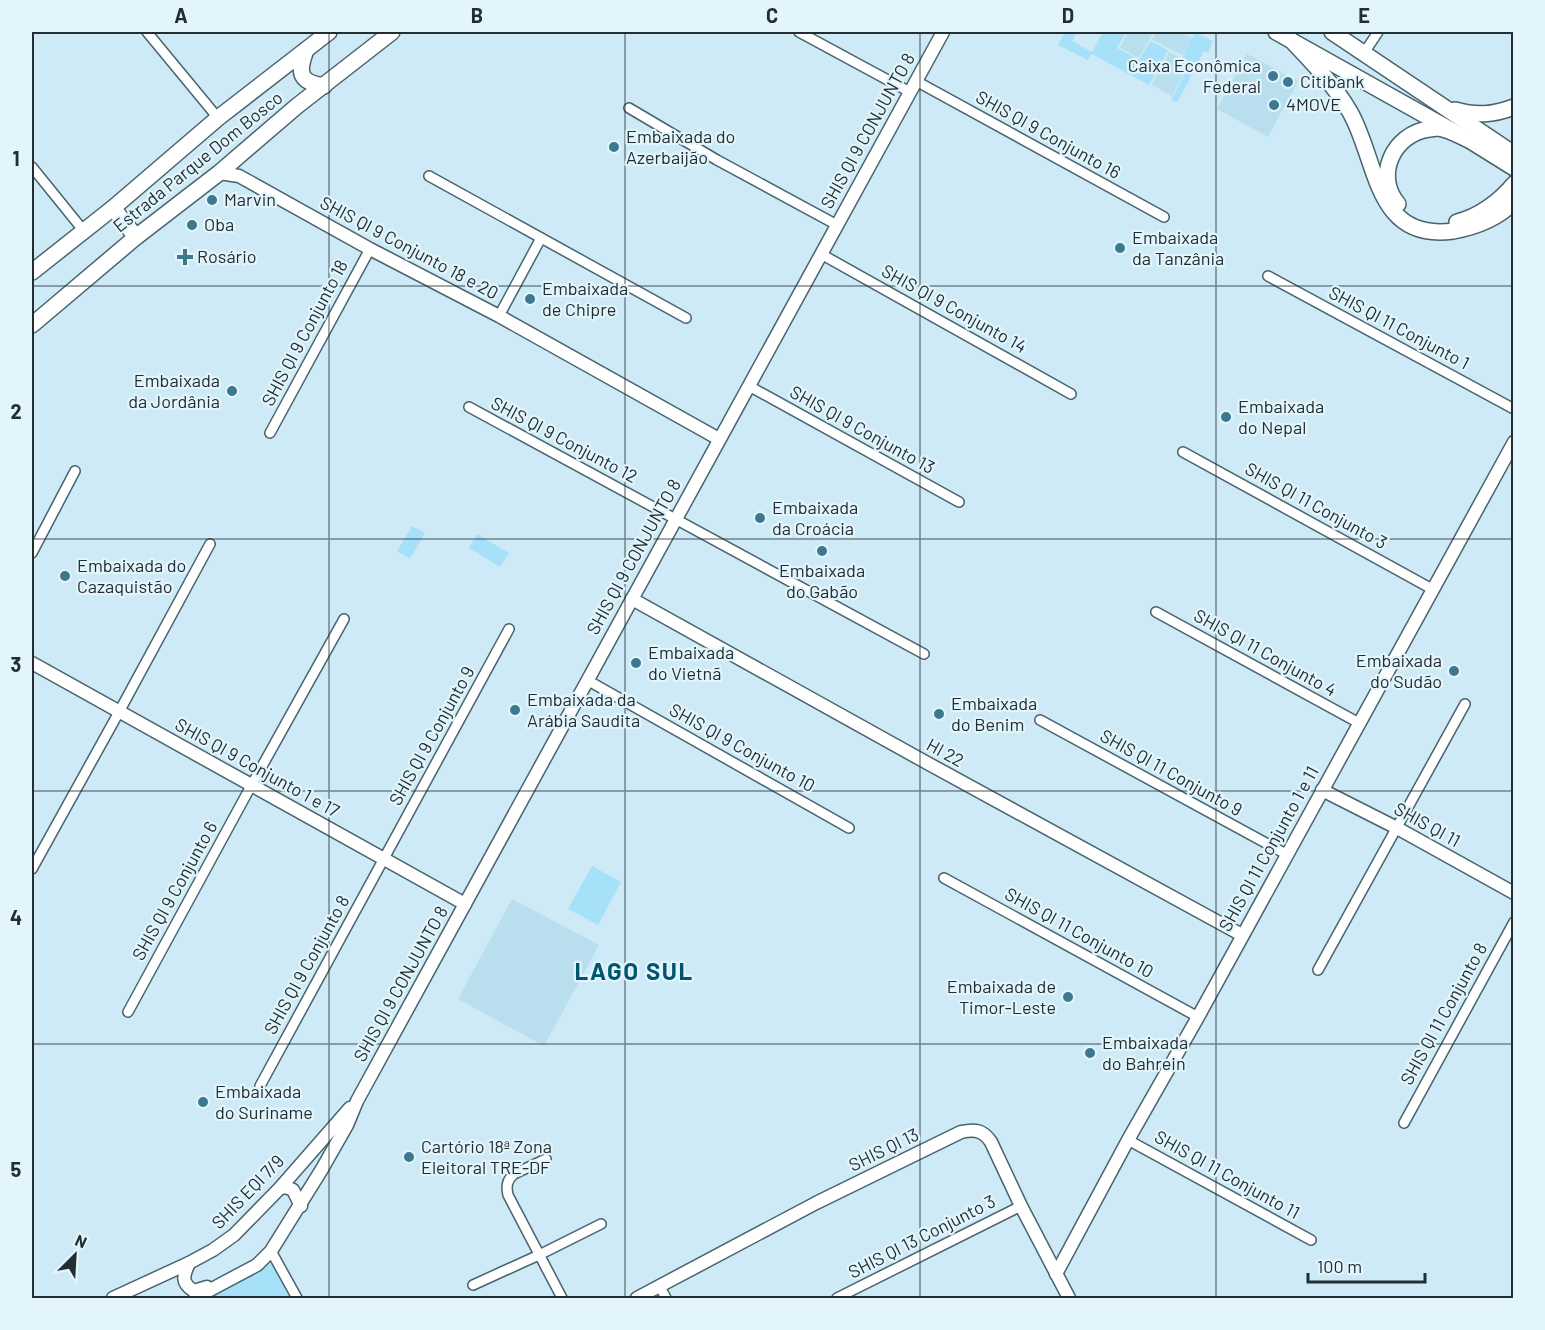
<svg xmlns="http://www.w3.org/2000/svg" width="1545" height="1330" font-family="Barlow,sans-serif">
	<rect width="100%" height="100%" fill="#cdeaf6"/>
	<g fill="#b9deee">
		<path d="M1128,32H1153L1139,58L1120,48Z"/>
		<path d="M1156,32H1180L1192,37L1183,55L1152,40Z"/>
		<path d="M1169,52L1190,63L1172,96L1152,85Z"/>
		<path d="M1247,54L1298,81L1268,137L1217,109Z"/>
		<path d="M512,899L599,945L544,1046L458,999Z"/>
	</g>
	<g fill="#a6e1f9">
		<path d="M1065,32H1077L1072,41L1092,52L1103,32H1126L1117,48L1139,60L1150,41L1168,50L1149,85L1092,54L1088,60L1058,45Z"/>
		<path d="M1195,32L1213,41L1208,53L1204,51L1179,99L1177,102L1171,101L1191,62L1182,58Z"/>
		<path d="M412,526L425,533L410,559L397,551Z"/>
		<path d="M477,534L509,553L500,567L469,548Z"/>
		<path d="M592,866L621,882L598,925L568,909Z"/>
		<path d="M271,1263L290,1298H203Z"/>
	</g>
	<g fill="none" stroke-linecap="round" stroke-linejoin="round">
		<defs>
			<g id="minor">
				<path d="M147,32L218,118"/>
				<path d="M799,32L910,92"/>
				<path d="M1364,53L1378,32"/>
				<path d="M916,81L1164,217"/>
				<path d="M629,108L717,160L837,225"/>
				<path d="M32,167L83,230"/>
				<path d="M429,176L686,318"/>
				<path d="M821,254L1071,394"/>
				<path d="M1268,276L1514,409"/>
				<path d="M499,316L541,238"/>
				<path d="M749,386L959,502"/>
				<path d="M469,407L924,654"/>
				<path d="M270,433L370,249"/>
				<path d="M1183,452L1432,589"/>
				<path d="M32,553L75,471"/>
				<path d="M1156,612L1359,723"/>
				<path d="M587,680L849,828"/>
				<path d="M1040,720L1286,854"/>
				<path d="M32,869L119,712L210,544"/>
				<path d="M944,878L1198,1017"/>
				<path d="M1318,970L1465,704"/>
				<path d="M128,1012L251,786L344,619"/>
				<path d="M260,1086L509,629"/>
				<path d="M1404,1123L1514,922"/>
				<path d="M1128,1140L1311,1240"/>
				<path d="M546,1159L514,1174C507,1180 506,1186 508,1195L562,1298"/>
				<path d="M271,1251L297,1298"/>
				<path d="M473,1285L539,1255L601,1224"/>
				<path d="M660,1287L666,1298"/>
				<path d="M837,1298L1021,1206"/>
			</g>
			<g id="tertiary">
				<path d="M219,173L239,176L370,249L499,316L719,439"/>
				<path d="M632,599L929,764L1242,935"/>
				<path d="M32,663L465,904"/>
				<path d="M1322,790L1397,828L1514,893"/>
				<path d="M280,1188L286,1187L293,1190L301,1206"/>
				<path d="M189,1263C183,1276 181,1283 194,1291L207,1287"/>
				<path d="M1056,1274L1128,1140L1198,1017L1514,442"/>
				<path d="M113,1298L189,1263L213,1250L234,1235L280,1188L350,1108"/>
				<path d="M195,1298L257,1265L271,1251L322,1169L347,1125L357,1101L943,32"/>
				<path d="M637,1298L816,1203L961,1132C975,1129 983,1130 991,1142L1021,1206L1069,1298"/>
			</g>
			<g id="primary">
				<path d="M1276,32L1469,140L1514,168"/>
				<path d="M1332,32L1514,154"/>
				<path d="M1292,41C1313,63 1335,86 1350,112C1378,161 1374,242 1453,231C1476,227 1497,219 1514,202"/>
				<path d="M306,50C298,72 298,82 324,86"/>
				<path d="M1455,110C1476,116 1493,115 1514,107"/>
				<path d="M1398,204C1374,176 1393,134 1429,129C1430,129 1437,128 1438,128C1448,129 1460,136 1469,140"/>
				<path d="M113,208L136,237"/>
				<path d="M1457,222C1479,217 1500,201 1514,184"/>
				<path d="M32,272L113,208L218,118L329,32"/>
				<path d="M32,325L136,237L219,173L297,106L392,32"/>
			</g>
		</defs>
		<use href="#minor" stroke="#49636d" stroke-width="12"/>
		<use href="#tertiary" stroke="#49636d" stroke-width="15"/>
		<use href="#primary" stroke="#49636d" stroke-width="18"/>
		<use href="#minor" stroke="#fff" stroke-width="9"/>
		<use href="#tertiary" stroke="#fff" stroke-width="12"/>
		<use href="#primary" stroke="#fff" stroke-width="15"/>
	</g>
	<path fill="none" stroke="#232e33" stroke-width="1.5" stroke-opacity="0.55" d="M329,32V1298M625,32V1298M920,32V1298M1216,32V1298M32,286H1514M32,539H1514M32,791H1514M32,1044H1514"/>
	<g fill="#3c7990" stroke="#e3f5fc" stroke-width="2">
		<circle cx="1273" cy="76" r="6"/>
		<circle cx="1288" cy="82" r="6"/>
		<circle cx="1274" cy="105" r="6"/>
		<circle cx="614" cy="147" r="6"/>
		<circle cx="212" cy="200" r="6"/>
		<circle cx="192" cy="225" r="6"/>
		<circle cx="1120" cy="248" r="6"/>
		<path d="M182 248h6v6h6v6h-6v6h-6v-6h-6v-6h6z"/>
		<circle cx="530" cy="299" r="6"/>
		<circle cx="232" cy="391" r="6"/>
		<circle cx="1226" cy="417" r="6"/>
		<circle cx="760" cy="518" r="6"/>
		<circle cx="822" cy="551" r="6"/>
		<circle cx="65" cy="576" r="6"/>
		<circle cx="636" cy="663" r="6"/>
		<circle cx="1454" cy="671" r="6"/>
		<circle cx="515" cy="710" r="6"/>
		<circle cx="939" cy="714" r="6"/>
		<circle cx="1068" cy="997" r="6"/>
		<circle cx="1090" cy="1053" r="6"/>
		<circle cx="203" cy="1102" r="6"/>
		<circle cx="409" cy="1157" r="6"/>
	</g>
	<g text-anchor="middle" stroke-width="4.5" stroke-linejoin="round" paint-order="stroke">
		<g font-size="18" fill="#232e33" stroke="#e3f5fc" text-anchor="start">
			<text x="1261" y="72" text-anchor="end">Caixa Econômica<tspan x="1261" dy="21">Federal</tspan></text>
			<text x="1300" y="88">Citibank</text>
			<text x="1286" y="111">4MOVE</text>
			<text x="626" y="143">Embaixada do<tspan x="626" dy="21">Azerbaijão</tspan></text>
			<text x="224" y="206">Marvin</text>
			<text x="204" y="231">Oba</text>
			<text x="1132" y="244">Embaixada<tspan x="1132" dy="21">da Tanzânia</tspan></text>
			<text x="197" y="263">Rosário</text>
			<text x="542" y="295">Embaixada<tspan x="542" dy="21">de Chipre</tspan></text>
			<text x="220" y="387" text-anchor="end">Embaixada<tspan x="220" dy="21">da Jordânia</tspan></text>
			<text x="1238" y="413">Embaixada<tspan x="1238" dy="21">do Nepal</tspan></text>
			<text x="772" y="514">Embaixada<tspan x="772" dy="21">da Croácia</tspan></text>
			<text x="77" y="572">Embaixada do<tspan x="77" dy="21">Cazaquistão</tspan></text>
			<text x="822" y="577" text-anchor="middle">Embaixada<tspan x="822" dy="21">do Gabão</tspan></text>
			<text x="648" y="659">Embaixada<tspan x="648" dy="21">do Vietnã</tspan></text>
			<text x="1442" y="667" text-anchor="end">Embaixada<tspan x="1442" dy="21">do Sudão</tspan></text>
			<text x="527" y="706">Embaixada da<tspan x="527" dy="21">Arábia Saudita</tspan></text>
			<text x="951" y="710">Embaixada<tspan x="951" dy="21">do Benim</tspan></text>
			<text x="1056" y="993" text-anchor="end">Embaixada de<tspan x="1056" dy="21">Timor-Leste</tspan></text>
			<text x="1102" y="1049">Embaixada<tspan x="1102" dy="21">do Bahrein</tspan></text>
			<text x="215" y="1098">Embaixada<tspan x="215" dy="21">do Suriname</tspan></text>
			<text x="421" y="1153">Cartório 18ª Zona<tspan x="421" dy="21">Eleitoral TRE-DF</tspan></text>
		</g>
		<g font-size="18" fill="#232e33" stroke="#e3f5fc">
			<text transform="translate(868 131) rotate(-61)" y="6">SHIS QI 9 CONJUNTO 8</text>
			<text transform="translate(1048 135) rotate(29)" y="6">SHIS QI 9 Conjunto 16</text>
			<text transform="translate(198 162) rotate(-39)" y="6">Estrada Parque Dom Bosco</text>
			<text transform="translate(409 248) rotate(28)" y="6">SHIS QI 9 Conjunto 18 e 20</text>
			<text transform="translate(954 309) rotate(29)" y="6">SHIS QI 9 Conjunto 14</text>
			<text transform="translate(1399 328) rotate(28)" y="6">SHIS QI 11 Conjunto 1</text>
			<text transform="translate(305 333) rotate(-62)" y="6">SHIS QI 9 Conjunto 18</text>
			<text transform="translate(862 430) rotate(29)" y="6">SHIS QI 9 Conjunto 13</text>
			<text transform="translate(564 440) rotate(28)" y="6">SHIS QI 9 Conjunto 12</text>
			<text transform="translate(1316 506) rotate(29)" y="6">SHIS QI 11 Conjunto 3</text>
			<text transform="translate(634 557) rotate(-61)" y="6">SHIS QI 9 CONJUNTO 8</text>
			<text transform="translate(1265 653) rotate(29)" y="6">SHIS QI 11 Conjunto 4</text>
			<text transform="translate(432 736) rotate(-61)" y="6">SHIS QI 9 Conjunto 9</text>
			<text transform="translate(742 748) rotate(29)" y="6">SHIS QI 9 Conjunto 10</text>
			<text transform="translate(945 753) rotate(29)" y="6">HI 22</text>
			<text transform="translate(257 768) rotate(29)" y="6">SHIS QI 9 Conjunto 1 e 17</text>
			<text transform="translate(1171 773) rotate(29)" y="6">SHIS QI 11 Conjunto 9</text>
			<text transform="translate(1427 825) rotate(29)" y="6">SHIS QI 11</text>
			<text transform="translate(1269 849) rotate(-61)" y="6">SHIS QI 11 Conjunto 1 e 11</text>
			<text transform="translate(175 891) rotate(-61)" y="6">SHIS QI 9 Conjunto 6</text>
			<text transform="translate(1079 933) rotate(29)" y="6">SHIS QI 11 Conjunto 10</text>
			<text transform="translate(307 965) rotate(-61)" y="6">SHIS QI 9 Conjunto 8</text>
			<text transform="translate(401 984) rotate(-61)" y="6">SHIS QI 9 CONJUNTO 8</text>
			<text transform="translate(1444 1014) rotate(-61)" y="6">SHIS QI 11 Conjunto 8</text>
			<text transform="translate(884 1150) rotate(-26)" y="6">SHIS QI 13</text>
			<text transform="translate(1227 1175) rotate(29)" y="6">SHIS QI 11 Conjunto 11</text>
			<text transform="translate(248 1192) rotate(-46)" y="6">SHIS EQI 7/9</text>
			<text transform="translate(922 1237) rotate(-27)" y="6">SHIS QI 13 Conjunto 3</text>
		</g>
		<g font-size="24" font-weight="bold" letter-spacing="1.5" fill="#01566f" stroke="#e3f5fc">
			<text x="634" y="980">LAGO SUL</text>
		</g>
	</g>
	<rect width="1545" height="1330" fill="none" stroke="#e3f5fc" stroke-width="66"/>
	<g transform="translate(75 1255) rotate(24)" stroke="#e3f5fc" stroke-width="4.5" paint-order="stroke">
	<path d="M0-4.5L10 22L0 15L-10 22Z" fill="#232e33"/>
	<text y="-9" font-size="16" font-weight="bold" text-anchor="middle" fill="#232e33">N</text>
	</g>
	<path d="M1308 1273v9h117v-9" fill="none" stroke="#232e33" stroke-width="3"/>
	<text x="1317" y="1273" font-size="18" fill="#232e33" stroke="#e3f5fc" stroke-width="4.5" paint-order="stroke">100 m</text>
	<rect x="33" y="33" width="1479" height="1264" fill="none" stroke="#232e33" stroke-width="2"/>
	<g font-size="20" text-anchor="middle" font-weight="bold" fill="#232e33">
		<text x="181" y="23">A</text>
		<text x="477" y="23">B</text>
		<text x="772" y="23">C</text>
		<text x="1068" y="23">D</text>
		<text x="1364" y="23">E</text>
		<text x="16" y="166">1</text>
		<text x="16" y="419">2</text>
		<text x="16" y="672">3</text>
		<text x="16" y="925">4</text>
		<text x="16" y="1177">5</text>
	</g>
</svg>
